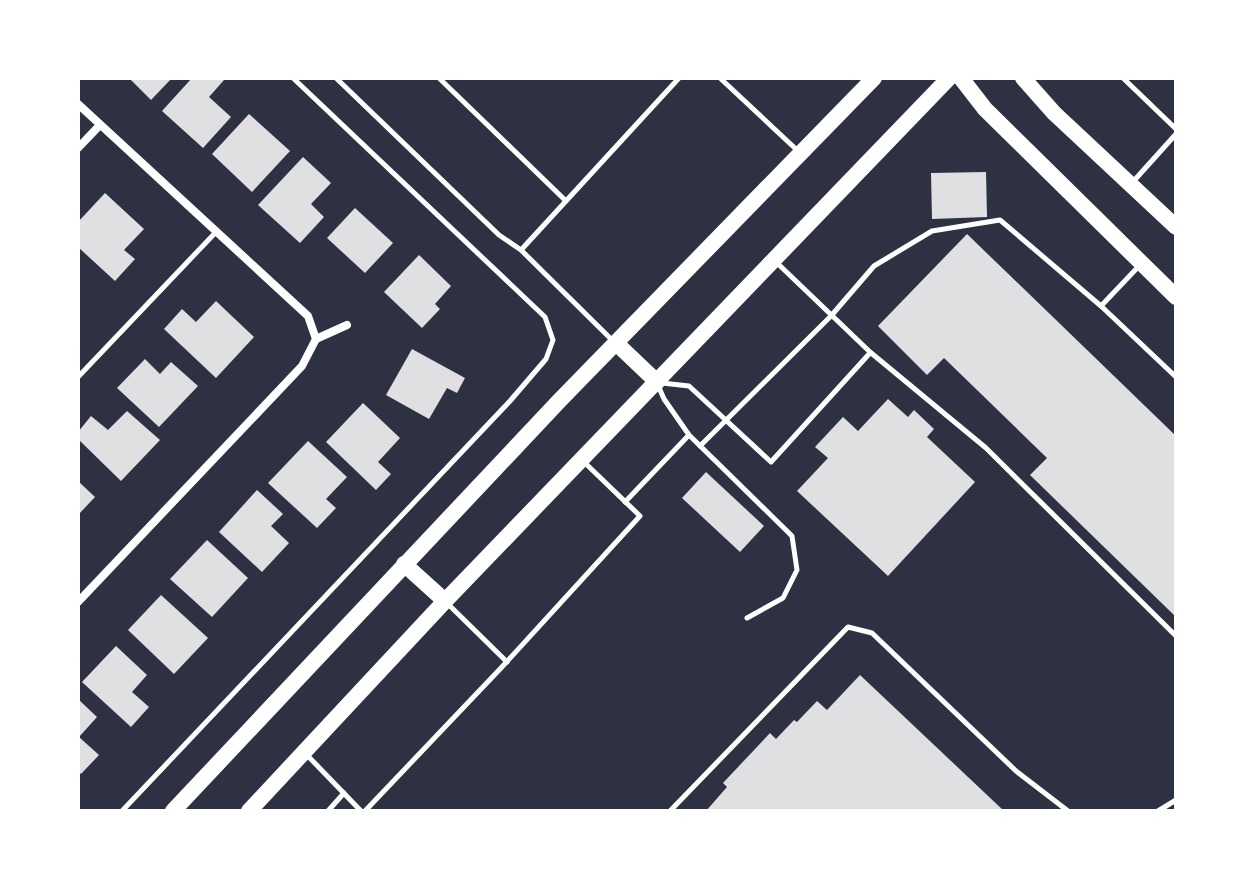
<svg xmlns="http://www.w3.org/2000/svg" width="1254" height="889" font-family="Jost,sans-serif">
	<rect width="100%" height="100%" fill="#2d3142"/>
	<g fill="#e0e0e3">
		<path d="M129,78H172L151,100Z"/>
		<path d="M192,78H222L224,80L209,97L231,117L203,148L162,111Z"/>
		<path d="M249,114L290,151L252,192L212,154Z"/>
		<path d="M303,157L331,183L311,204L324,217L300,243L258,205Z"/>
		<path d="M986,172L987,217L932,219L931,173Z"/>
		<path d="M105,193L144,229L124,250L135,259L115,281L78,247V222Z"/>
		<path d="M355,208L393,243L365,273L327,238Z"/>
		<path d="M967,234L1176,436V617L1030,475L1047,458L944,358L927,375L878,326Z"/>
		<path d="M419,255L451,286L435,304L440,309L422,328L384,292Z"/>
		<path d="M216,301L254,337L216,378L164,329L182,309L196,322Z"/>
		<path d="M412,349L465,378L457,393L447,388L429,419L386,395Z"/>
		<path d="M145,359L160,374L171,362L198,386L159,427L117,388Z"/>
		<path d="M888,399L908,417L914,410L934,429L927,437L975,482L888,576L797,491L828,458L815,447L843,417L858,431Z"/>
		<path d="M363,403L400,438L378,462L391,474L376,490L326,442Z"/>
		<path d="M127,411L160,440L121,481L78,439V432L91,416L108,430Z"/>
		<path d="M308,441L347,477L326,499L336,508L317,528L268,483Z"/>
		<path d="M706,472L764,526L740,552L682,498Z"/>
		<path d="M78,481L95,497L78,515Z"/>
		<path d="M257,490L283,514L271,526L289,543L262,572L219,532Z"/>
		<path d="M207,540L248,578L212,617L170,579Z"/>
		<path d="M161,595L208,638L174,674L128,630Z"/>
		<path d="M116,646L147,675L132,692L149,707L131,727L82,682Z"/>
		<path d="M860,675L1004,811H706L727,787L723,783L770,733L776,739L794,720L797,722L817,701L827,710Z"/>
		<path d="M78,699L97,717L79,737L99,755L81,774L78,771Z"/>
	</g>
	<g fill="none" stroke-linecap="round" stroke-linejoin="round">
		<g stroke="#fff" stroke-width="5">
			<path d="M336,78L499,235L521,250"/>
			<path d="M439,78L566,201"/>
			<path d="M720,78L798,151"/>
			<path d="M1123,78L1176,129"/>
			<path d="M1131,184L1176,134"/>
			<path d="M775,261L870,352L986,448L1176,636"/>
			<path d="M1139,266L1101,306L1176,377"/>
			<path d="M612,340L521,250L679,78"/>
			<path d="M78,377L216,232"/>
			<path d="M657,383L664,399L689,435L792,536L797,570L783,598L747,618"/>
			<path d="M662,383L689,386L771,462L870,353"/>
			<path d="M700,446L831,316L874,266L932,231L1000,220L1101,306"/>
			<path d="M625,502L689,435"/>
			<path d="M448,604L507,662"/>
			<path d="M305,753L361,811"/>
			<path d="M122,811L510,401L546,359L553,340L545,317L293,78"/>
			<path d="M328,811L344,793"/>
			<path d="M365,811L501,668L640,516L583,461"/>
			<path d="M670,811L848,627L872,633L1016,771L1068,811"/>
			<path d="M1158,811L1176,800"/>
		</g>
		<g stroke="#fff" stroke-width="8">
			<path d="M78,104L308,316L316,339"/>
			<path d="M78,148L100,125"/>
			<path d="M316,339L347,325"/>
			<path d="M78,602L302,366L316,339"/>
		</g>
		<g stroke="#fff" stroke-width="16">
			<path d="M961,78L985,109L1176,297"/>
			<path d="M1023,78L1054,113L1176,227"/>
		</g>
		<g stroke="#fff" stroke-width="16">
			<path d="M616,343L657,382"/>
			<path d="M404,564L445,601"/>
			<path d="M173,811L560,400L874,78"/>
			<path d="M249,811L445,601L949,78"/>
		</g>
	</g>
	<rect width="1254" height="889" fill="none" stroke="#ffffff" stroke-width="160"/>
</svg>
